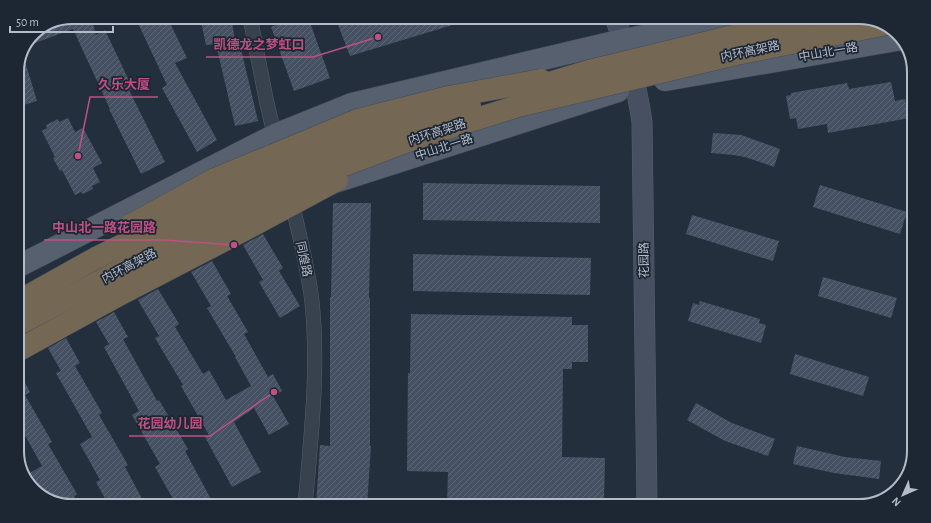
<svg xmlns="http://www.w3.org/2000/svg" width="931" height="523" font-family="'Alegreya Sans','Noto Sans SC',sans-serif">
	<defs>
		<pattern id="building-hatch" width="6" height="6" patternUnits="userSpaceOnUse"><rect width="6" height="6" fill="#455162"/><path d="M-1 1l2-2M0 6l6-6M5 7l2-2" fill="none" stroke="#5d6877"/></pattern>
	</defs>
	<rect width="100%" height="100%" fill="#242f3e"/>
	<g fill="url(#building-hatch)">
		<path d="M72,17H91L96,35L105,30L133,89L129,90L165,162L141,174L109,109H110L73,29L27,46L33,33Z"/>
		<path d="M135,17H167L187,58L175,63L217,140L197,152L162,88L167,85Z"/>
		<path d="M200,17H231L236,46L240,45L258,121L235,126L216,44L206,45Z"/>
		<path d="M297,17H308L330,78L294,91L271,27Z"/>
		<path d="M335,17H469V20L350,56Z"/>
		<path d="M23,55L37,101L17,107V68Z"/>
		<path d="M891,82L895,101L905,99L909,118L828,133L827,124L798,129L796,118L790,119L786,96L791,95V93L847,83L849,89Z"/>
		<path d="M68,118L75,132L83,128L102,163L93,168L100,182L92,186L93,189L83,194L81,192L75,195L62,170L60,171L53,158L55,157L42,131L47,128L46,125L58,119L59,122Z"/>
		<path d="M713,133L741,135L780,149L774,167L745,157L734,155L711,153Z"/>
		<path d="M423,183L600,186V223L423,220Z"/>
		<path d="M820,185L907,212L900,234L813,207Z"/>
		<path d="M333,203H371L369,298H370V446H371L367,506H316L320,445L330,446V297H331Z"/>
		<path d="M692,215L779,241L773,261L686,234Z"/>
		<path d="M263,234L283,268L279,271L300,306L280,318L259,282L263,280L243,245Z"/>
		<path d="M413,254L591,258L590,295L413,291Z"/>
		<path d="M212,261L231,294L227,296L248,332L244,334L268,377L273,374L282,391L273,396L289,424L269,435L254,408L234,422L261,472L232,487L205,437L209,435L181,386L183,385L155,338L159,336L138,300L158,289L179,324L175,327L203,374L209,370L226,400L251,386L235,357H236L207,308L211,306L191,272Z"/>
		<path d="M823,277L897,298L891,318L818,296Z"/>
		<path d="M700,301L760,319L759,323L766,325L761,343L688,321L693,303L699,305Z"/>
		<path d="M114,312L128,337L123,339L157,401L159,400L188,449L185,451L212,501L203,506H177L155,467L160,464L132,415L139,411L104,347L109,344L96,322Z"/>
		<path d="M411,314L572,317V325H588V362H572V369H563L562,457L605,458L604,500L561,499V506H447L448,472L407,471L408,373H410Z"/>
		<path d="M66,338L80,363L75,366L102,413L99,415L128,465L125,467L146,506H109L96,482L100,480L80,444L92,437L56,373L61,371L48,348Z"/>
		<path d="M795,354L869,377L863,396L790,374Z"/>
		<path d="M17,368L30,392L25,395L52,442L48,444L77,494L74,496L79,506H72L44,499L40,495L28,474L42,466L17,421Z"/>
		<path d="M696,403L732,423L775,439L768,456L725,441L687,420Z"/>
		<path d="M797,446L845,457L881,461L879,479L834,473L793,464Z"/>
	</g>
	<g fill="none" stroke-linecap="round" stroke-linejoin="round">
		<defs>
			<g id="street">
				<path d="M250,17L266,99L276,142"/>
				<path d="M291,197C298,232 308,266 312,302C319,369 311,438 305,506"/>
			</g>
			<path id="secondary" d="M615,17C627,51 637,86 642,122L647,506"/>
			<g id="primary">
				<path d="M665,80L902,39"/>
				<path d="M319,187L618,91"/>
				<path d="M17,267L275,135L352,104L623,40L743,17"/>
			</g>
		</defs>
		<use href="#street" stroke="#565f6c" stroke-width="15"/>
		<use href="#secondary" stroke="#565f6c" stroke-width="21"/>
		<use href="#primary" stroke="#414a57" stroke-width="23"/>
		<use href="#street" stroke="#38414e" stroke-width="14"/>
		<use href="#secondary" stroke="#465061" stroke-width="20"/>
		<use href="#primary" stroke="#56606e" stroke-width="22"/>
		<defs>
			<g id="highway-bridge">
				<path d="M526,90L589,71L738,35L832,17"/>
				<path d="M131,225L213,180L358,120L449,97L541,80"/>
				<path d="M17,302L96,258L266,175L395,127L470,106"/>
				<path d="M17,325L163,248L276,191L416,138L518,106L736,54L887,24"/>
				<path d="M17,351L117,296L246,229L337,180"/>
			</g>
		</defs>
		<use href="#highway-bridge" stroke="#434c59" stroke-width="23" stroke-linecap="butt"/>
		<use href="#highway-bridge" stroke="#746855" stroke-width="22"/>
	</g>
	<g text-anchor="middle" stroke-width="3.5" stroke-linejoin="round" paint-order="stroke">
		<g font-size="12" fill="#b4bcc9" stroke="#1d2633">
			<text transform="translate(750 51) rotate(-12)" y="4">内环高架路</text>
			<text transform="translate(828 52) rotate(-10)" y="4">中山北一路</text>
			<text transform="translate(437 132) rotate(-18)" y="4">内环高架路</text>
			<text transform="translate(444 147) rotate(-18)" y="4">中山北一路</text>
			<text transform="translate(304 259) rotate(78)" y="4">同煌路</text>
			<text transform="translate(644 260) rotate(-91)" y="4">花园路</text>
			<text transform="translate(129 266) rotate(-28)" y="4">内环高架路</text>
		</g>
	</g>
	<path d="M0 0H931V523H0ZM72 24H859A48 48 0 0 1 907 72V451A48 48 0 0 1 859 499H72A48 48 0 0 1 24 451V72A48 48 0 0 1 72 24Z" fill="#1d2633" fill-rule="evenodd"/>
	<path fill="none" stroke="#b4bcc9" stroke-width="2" d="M72 24H859A48 48 0 0 1 907 72V451A48 48 0 0 1 859 499H72A48 48 0 0 1 24 451V72A48 48 0 0 1 72 24Z"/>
	<path fill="none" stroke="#bd5182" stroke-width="1.5" d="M378 37L313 57H206M78 156L90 97H158M234 245L164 240H44M274 392L210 436H129"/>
	<g fill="#bd5182" stroke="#1d2633" stroke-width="1.5">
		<circle cx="378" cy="37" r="4"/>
		<circle cx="78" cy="156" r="4"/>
		<circle cx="234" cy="245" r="4"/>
		<circle cx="274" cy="392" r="4"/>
	</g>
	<g font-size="13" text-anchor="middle" font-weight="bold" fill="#bd5182" stroke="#1d2633" stroke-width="3.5" stroke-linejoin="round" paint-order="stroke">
		<text x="259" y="49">凯德龙之梦虹口</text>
		<text x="124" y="89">久乐大厦</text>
		<text x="104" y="232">中山北一路花园路</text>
		<text x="170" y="428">花园幼儿园</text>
	</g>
	<g transform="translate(903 495) rotate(225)" stroke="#1d2633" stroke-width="3" paint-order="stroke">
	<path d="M0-3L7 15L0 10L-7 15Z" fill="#b4bcc9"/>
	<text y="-6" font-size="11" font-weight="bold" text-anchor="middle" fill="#b4bcc9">N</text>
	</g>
	<path d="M10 26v6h103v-6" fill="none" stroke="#b4bcc9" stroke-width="2"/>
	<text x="16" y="26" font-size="12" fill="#b4bcc9" stroke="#1d2633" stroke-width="3" paint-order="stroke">50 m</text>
</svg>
